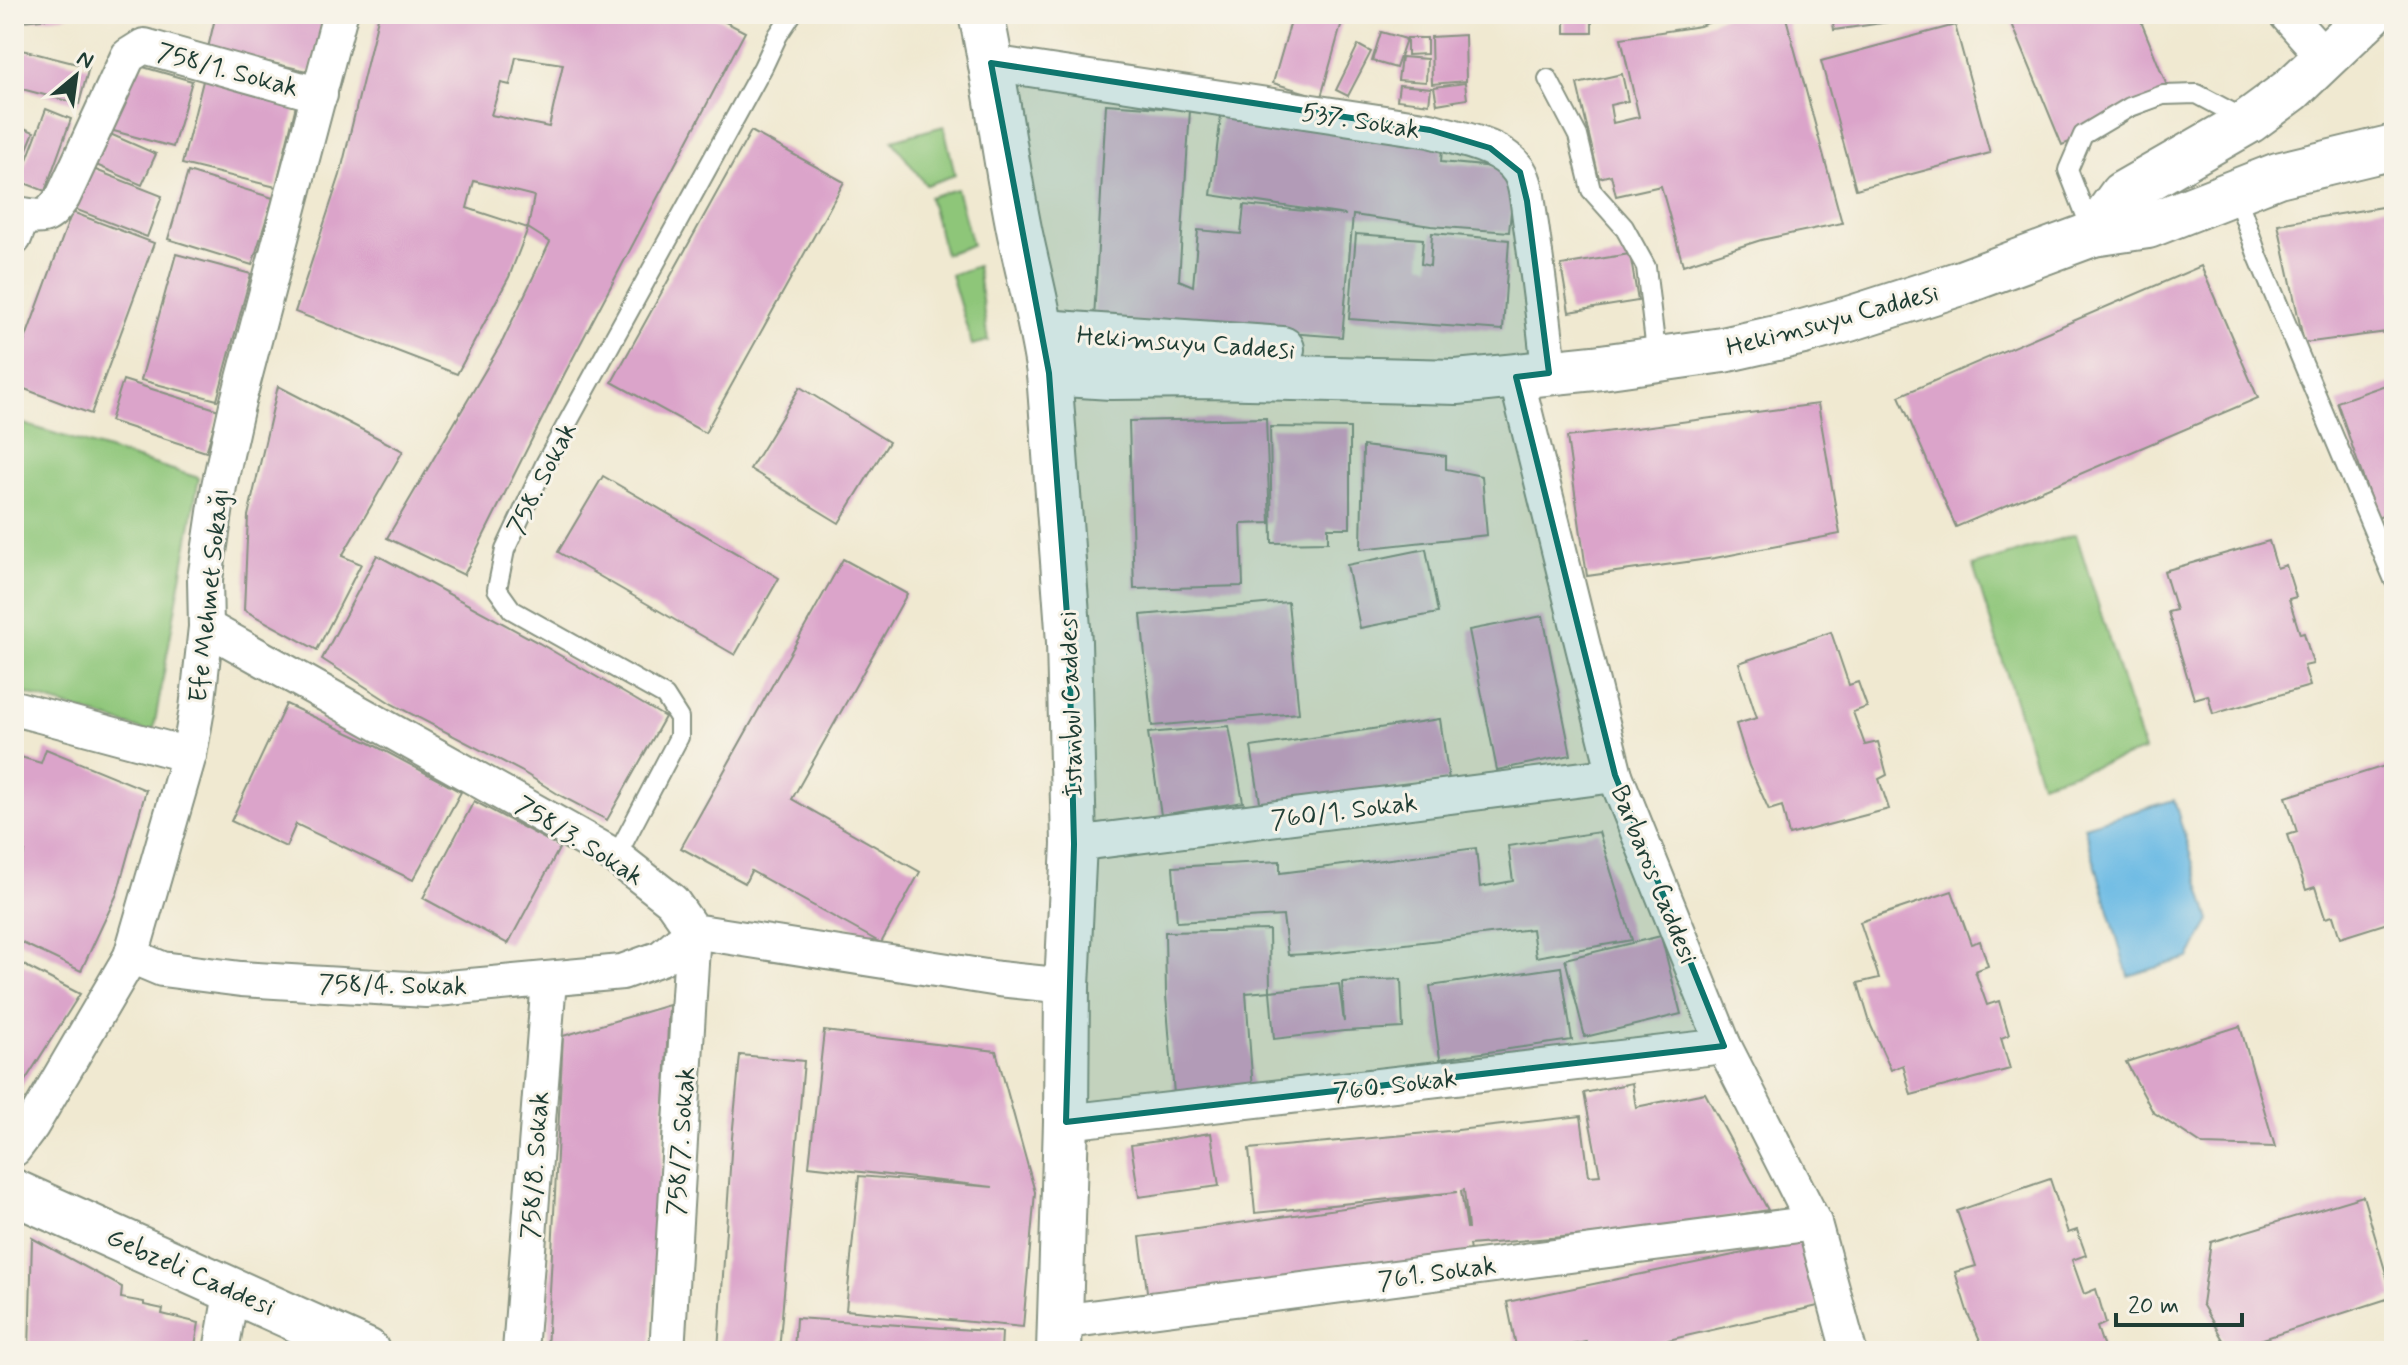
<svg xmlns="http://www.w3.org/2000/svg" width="2408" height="1365" font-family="Mynerve,sans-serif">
	<rect width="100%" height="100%" fill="#f7f3e8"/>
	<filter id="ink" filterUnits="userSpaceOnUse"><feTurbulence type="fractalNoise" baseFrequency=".0125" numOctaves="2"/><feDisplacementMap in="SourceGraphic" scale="16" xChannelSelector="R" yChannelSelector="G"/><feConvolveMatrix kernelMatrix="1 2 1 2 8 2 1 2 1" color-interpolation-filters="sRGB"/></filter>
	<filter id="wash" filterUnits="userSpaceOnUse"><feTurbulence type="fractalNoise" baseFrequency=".006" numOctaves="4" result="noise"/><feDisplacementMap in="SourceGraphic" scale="32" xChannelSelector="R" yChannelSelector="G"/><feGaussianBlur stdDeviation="1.8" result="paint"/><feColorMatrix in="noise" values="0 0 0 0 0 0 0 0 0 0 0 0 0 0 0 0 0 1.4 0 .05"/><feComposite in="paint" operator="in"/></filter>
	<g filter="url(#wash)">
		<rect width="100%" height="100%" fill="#f0e9d1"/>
		<g fill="#8ec679" stroke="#568256" stroke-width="2">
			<path d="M944,126L955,175L926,185L892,140Z"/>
			<path d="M957,189L972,245L945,254L929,197Z"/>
			<path d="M977,266L988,341L972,345L951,275Z"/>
			<path d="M14,421L199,478L153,733L14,690Z"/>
			<path d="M2076,534L2144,751L2041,783L1973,566Z"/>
		</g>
		<path fill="#6abae4" stroke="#447c8c" stroke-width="2" d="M2174,800L2210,921L2189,958L2128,976L2084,826Z"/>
		<g id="blocks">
			<g fill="#dba4ca" fill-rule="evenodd">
				<path d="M14,14H68V16L14,22Z"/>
				<path d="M216,14H325L311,72L208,48Z"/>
				<path d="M379,14H710L745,32L565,373L464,575L387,538L503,340L550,242L528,228L534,196L474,181L467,208L528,228L509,277L457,374L295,312L340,175ZM516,57L563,64L549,127L491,115L501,83L510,85Z"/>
				<path d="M1293,14H1314L1342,22L1321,97L1273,83Z"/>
				<rect x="1565" y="14" width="27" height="19"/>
				<path d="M1730,14H1785L1842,223L1761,240L1683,265L1661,186L1616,196L1611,175L1599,178L1577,84L1622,74L1628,101L1610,105L1613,123L1639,117L1621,38L1700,26Z"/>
				<path d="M1832,14H1930V16L1834,30Z"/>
				<path d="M2008,14H2138L2173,101L2062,145Z"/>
				<path d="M1955,25L1990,153L1856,189L1821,61Z"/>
				<path d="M1381,32L1406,39L1396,68L1372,61Z"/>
				<path d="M1465,35L1466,81L1432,84L1431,37Z"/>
				<path d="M1407,38H1427V54L1407,55Z"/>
				<path d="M1358,45L1371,52L1348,96L1336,90Z"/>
				<path d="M14,48L89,67L79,104L14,87Z"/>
				<path d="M1401,57L1427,59L1426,82L1398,80Z"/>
				<path d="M129,63L192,81L173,147L110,130Z"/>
				<path d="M204,77L297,101L276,187L182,164Z"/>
				<path d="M1465,83L1467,99L1437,104L1434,87Z"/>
				<path d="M1399,85L1431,88L1429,104L1397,100Z"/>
				<path d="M1106,104L1190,110L1179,280L1193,286L1198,230L1241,234L1244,205L1346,215L1211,195L1221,116L1442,147L1441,162L1515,169L1509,232L1431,226L1353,215L1342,337L1094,319Z"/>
				<path d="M46,109L71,119L45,191L19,181Z"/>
				<path d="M14,124L34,132L14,180Z"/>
				<path d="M101,130L156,154L142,185L87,161Z"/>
				<path d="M751,131L844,182L705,433L612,382Z"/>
				<path d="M88,167L162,196L147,237L72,208Z"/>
				<path d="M188,172L273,198L252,265L168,239Z"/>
				<path d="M2394,205V331L2304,343L2278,224Z"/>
				<path d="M72,212L154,243L91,414L14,385V370Z"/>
				<path d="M1432,233L1509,240L1503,330L1349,319L1356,234L1423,239L1421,264L1430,266Z"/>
				<path d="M176,254L251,274L217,400L141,380Z"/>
				<path d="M1630,254L1638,301L1569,312L1561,265Z"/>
				<path d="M2201,266L2258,398L1956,527L1899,396Z"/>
				<path d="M123,380L219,410L206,452L110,421Z"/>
				<path d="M2394,382V512L2377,518L2337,402Z"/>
				<path d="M278,386L403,451L342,556L361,564L317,650L244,610L248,516Z"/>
				<path d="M800,387L889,442L839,523L750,469Z"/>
				<path d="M1818,404L1840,534L1715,558L1587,576L1567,437Z"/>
				<path d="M1266,418L1270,523L1241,524L1243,586L1134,589L1129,421Z"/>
				<path d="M1270,427L1350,428V528H1328V542L1272,543Z"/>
				<path d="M1363,446L1446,456V469L1482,476L1487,535L1361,549Z"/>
				<path d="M603,476L779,578L735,655L558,552Z"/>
				<path d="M2269,541L2277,568L2286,565L2296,597L2289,599L2300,634L2304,633L2313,664L2304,666L2310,686L2213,714L2208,695L2194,699L2168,612L2176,610L2164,571Z"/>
				<path d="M1426,549L1438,613L1360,628L1347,565Z"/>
				<path d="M377,555L539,643L665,717L607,820L561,796L521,771L392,704L322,659Z"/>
				<path d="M843,559L907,594L792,799L920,872L881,943L751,871L745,883L681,848Z"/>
				<path d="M1288,602L1299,713L1152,726L1141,615Z"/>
				<path d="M1543,616L1571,755L1497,770L1469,630Z"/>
				<path d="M1831,632L1849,685L1858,682L1867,707L1853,712L1865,745L1878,742L1887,775L1879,779L1889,809L1789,835L1782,806L1769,810L1749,766L1736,724L1757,718L1739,663Z"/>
				<path d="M286,704L370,743L461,792L413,880L296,824L286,847L231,821Z"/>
				<path d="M1440,719L1449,780L1261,808L1251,747Z"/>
				<path d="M1229,726L1243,802L1161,815L1148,733Z"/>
				<path d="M46,749L146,790L117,894L81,971L14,939V876L25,852L14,847V755L41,763Z"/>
				<path d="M2394,763V921L2340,938L2333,916L2325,918L2315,887L2306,890L2288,835L2297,832L2286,797Z"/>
				<path d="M474,801L560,847L508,944L423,898Z"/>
				<path d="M1599,832L1632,940L1536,957L1532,929L1329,953L1288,955L1283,916L1177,922L1173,867L1280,861V873L1476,848L1480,887L1513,881L1508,846Z"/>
				<path d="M1952,891L1971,944L1980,941L1988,966L1975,971L1987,1005L1999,1001L2009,1035L2001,1038L2010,1069L1911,1095L1903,1065L1891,1070L1871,1026L1858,983L1879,978L1860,922Z"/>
				<path d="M1269,930L1270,991L1246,993L1253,1090L1174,1094L1166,995L1165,932Z"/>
				<path d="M1661,936L1681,1014L1585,1037L1565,959Z"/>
				<path d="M14,960L80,994L14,1098Z"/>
				<path d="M1561,967L1572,1040L1440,1059L1430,986Z"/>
				<path d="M1401,979L1403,1028L1344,1031L1274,1039L1270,991L1339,984L1344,1022L1342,982Z"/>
				<path d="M669,1005L659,1209L650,1351H547L563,1036Z"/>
				<path d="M2240,1026L2275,1147L2203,1145L2153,1112L2126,1062Z"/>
				<path d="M824,1031L996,1051L1035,1192L1023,1327L846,1310L859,1176L993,1187L809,1166Z"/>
				<path d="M740,1055L804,1061L779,1351H718L732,1138Z"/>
				<path d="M1632,1083L1636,1107L1705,1093L1768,1210L1657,1229L1469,1245L1471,1258L1148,1299L1140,1237L1457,1192L1255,1213L1249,1149L1449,1131L1581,1116L1589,1176L1600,1175L1584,1093ZM1464,1190L1468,1228H1467L1461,1191Z"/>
				<path d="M1211,1133L1219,1186L1139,1197L1131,1145Z"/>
				<path d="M2050,1179L2068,1233L2077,1230L2086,1255L2072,1260L2084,1294L2096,1289L2106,1323L2097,1327L2105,1351H1985L1968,1314L1955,1272L1976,1266L1957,1211Z"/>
				<path d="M2363,1196L2393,1297L2229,1350L2202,1304L2211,1242Z"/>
				<path d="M32,1238L122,1287L121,1298L144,1302V1305L163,1309L162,1314L199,1323L194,1351H29Z"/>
				<path d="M1801,1241L1818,1306L1620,1351H1588L1586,1342L1545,1351H1517L1507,1302Z"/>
				<path d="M796,1318L1002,1332L1001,1351H794Z"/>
			</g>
		</g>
	</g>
	<g filter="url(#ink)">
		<use href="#blocks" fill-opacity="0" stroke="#889382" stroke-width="2"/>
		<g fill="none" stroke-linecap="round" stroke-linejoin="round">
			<defs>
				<g id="service">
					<path d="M1548,79L1578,136L1591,190L1624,227L1646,267L1657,360"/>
					<path d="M2235,191L2257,254L2394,580"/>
					<path d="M2092,231L2068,170L2083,135L2130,107L2163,95L2197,94L2246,120"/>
					<path d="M616,857L679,737V718L665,696L512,610L497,589L505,550L546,462L763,67L778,35L792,14"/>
				</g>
				<g id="minor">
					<path d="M2286,14L2326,59"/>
					<path d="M991,63L1430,130C1458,139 1501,144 1519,171C1528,185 1528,209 1531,225C1538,275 1545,323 1549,373"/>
					<path d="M14,238L23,215C47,219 49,216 63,197L128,56L144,46L320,95"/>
					<path d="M1516,377L1615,775L1724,1046L1814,1223L1849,1351"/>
					<path d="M206,627L616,857L672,901L693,931L999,979L1067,986"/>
					<path d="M14,708L189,755"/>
					<path d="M1074,844L1615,775"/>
					<path d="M131,956L162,969L241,979L426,990L622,972L661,958L693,931"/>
					<path d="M1066,1122L1724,1046"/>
					<path d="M14,1149L32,1125L131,956L189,755L197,709L206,627L205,579L219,486L237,405L340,14"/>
					<path d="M1059,1322L1814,1223"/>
					<path d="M221,1351L232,1288"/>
					<path d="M520,1351L549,980"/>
					<path d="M667,1351L693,931"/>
				</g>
				<g id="primary">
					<path d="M981,14C997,87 1005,161 1020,234C1030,280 1042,326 1049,373L1069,642L1074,844L1067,986L1066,1122L1059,1351"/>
					<path d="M2093,234L2122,194L2249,121L2291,90L2371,14"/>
					<path d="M1043,332L1282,349"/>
					<path d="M1049,373L1111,377L1206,376L1457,382L1594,368L1723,350L1803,332L1849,319L1961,283L2093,234L2148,226L2278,175L2394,147"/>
					<path d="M14,1192L367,1351"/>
				</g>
			</defs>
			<use href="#service" stroke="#889382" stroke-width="22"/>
			<use href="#minor" stroke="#889382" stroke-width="38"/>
			<use href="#primary" stroke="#889382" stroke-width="48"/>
			<use href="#service" stroke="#fff" stroke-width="18"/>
			<use href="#minor" stroke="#fff" stroke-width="34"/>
			<use href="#primary" stroke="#fff" stroke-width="44"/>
		</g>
	</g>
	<path fill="#0f766e" fill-opacity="0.2" stroke="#0f766e" stroke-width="6" stroke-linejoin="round" d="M991,63L1430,130L1490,148L1520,172L1527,201L1549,373L1516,377L1615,775L1724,1046L1066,1122L1074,844L1069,642L1049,373Z"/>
	<g text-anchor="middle" stroke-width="6" stroke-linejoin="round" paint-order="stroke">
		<g font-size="26" fill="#1f3d34" stroke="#f7f3e8">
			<text transform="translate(228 69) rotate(15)" y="9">758/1. Sokak</text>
			<text transform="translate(1361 120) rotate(9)" y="9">537. Sokak</text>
			<text transform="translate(1832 319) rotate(-15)" y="9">Hekimsuyu Caddesi</text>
			<text transform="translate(1186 342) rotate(4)" y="9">Hekimsuyu Caddesi</text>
			<text transform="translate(541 478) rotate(-63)" y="9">758. Sokak</text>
			<text transform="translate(208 595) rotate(-84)" y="9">Efe Mehmet Sokağı</text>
			<text transform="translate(1070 704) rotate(-92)" y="9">İstanbul Caddesi</text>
			<text transform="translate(1344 810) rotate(-7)" y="9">760/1. Sokak</text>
			<text transform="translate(580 840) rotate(32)" y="9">758/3. Sokak</text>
			<text transform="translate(1655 874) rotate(68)" y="9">Barbaros Caddesi</text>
			<text transform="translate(393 984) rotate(1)" y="9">758/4. Sokak</text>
			<text transform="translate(1395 1084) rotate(-7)" y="9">760. Sokak</text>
			<text transform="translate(680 1141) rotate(-86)" y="9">758/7. Sokak</text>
			<text transform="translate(534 1165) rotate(-86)" y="9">758/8. Sokak</text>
			<text transform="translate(191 1271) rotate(24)" y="9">Gebzeli Caddesi</text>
			<text transform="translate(1437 1272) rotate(-8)" y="9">761. Sokak</text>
		</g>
	</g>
	<rect width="2408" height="1365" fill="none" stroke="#f7f3e8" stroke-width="48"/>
	<g transform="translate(76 76) rotate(29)" stroke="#f7f3e8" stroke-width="6" paint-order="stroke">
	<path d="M0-6L14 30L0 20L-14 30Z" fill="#1f3d34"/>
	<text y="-12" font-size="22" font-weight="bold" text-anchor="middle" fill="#1f3d34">N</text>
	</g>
	<path d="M2116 1313v12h126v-12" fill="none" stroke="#1f3d34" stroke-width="4"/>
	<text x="2128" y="1313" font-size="24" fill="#1f3d34" stroke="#f7f3e8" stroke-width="6" paint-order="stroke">20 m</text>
</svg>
